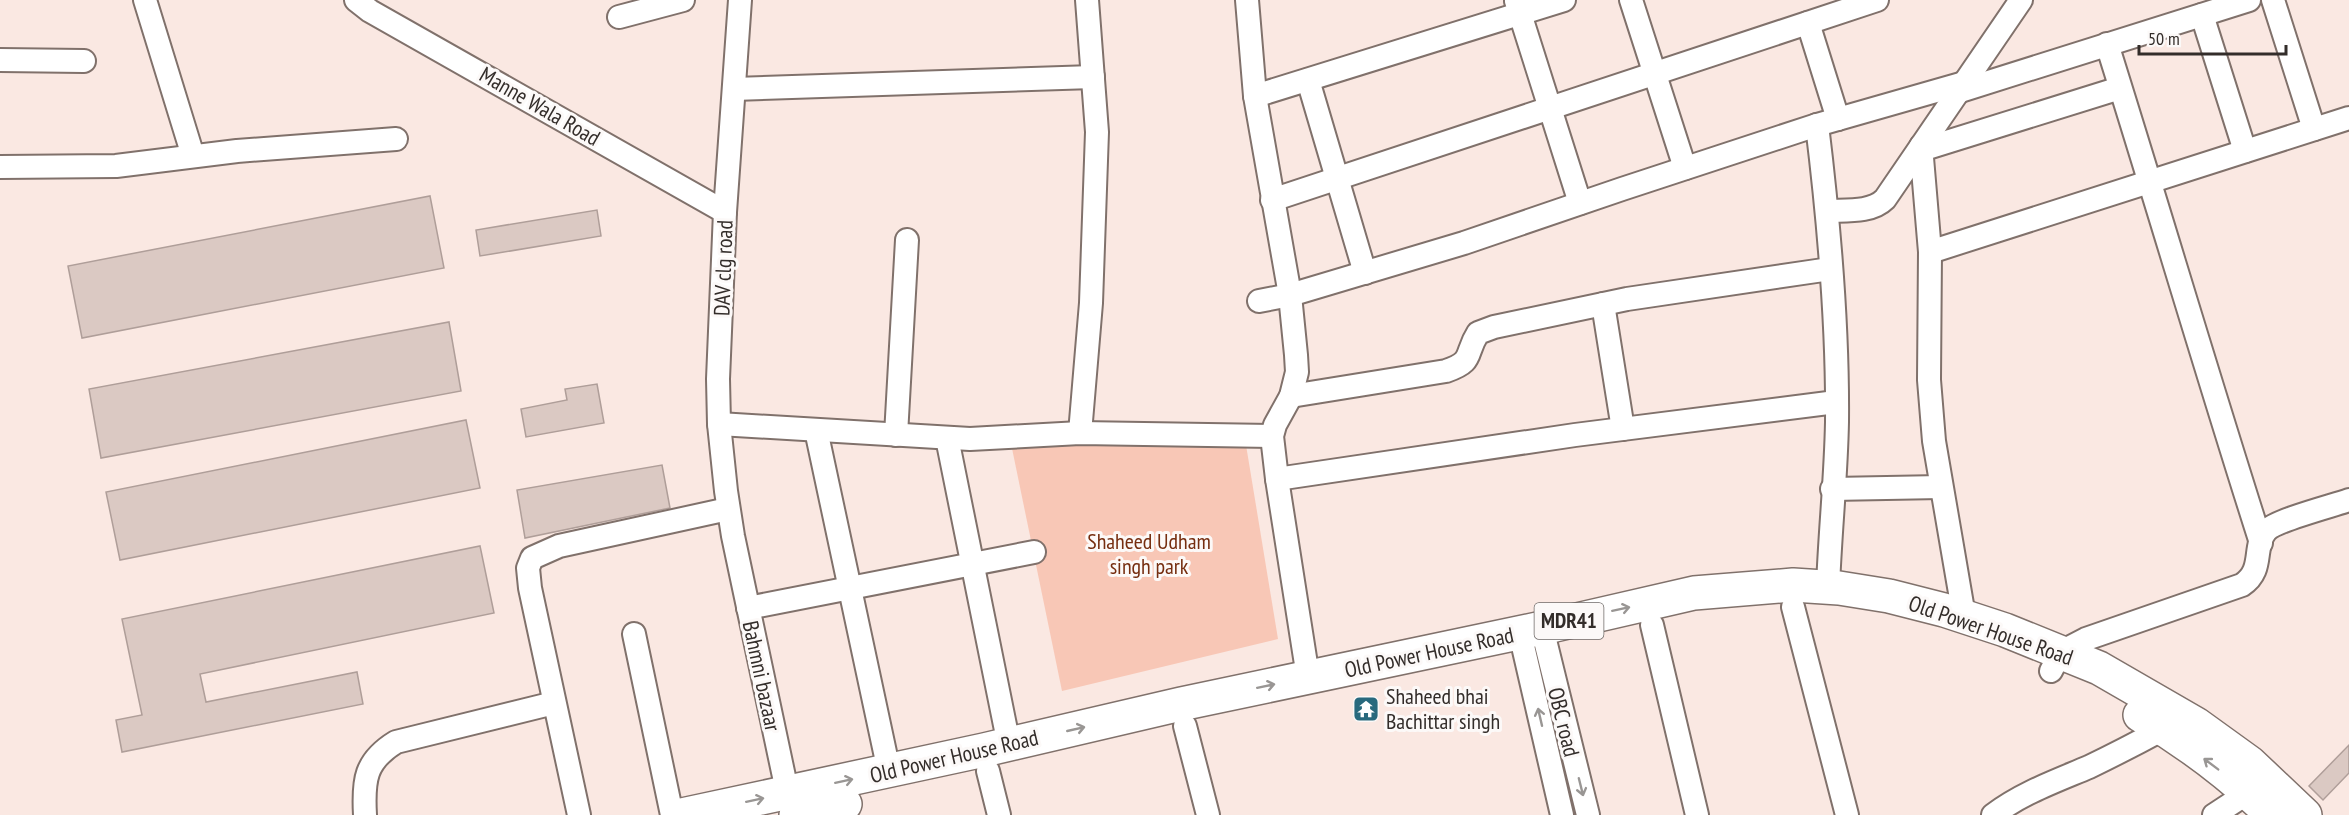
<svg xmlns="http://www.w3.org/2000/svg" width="2349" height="815" font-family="'PT Sans Narrow',sans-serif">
	<rect width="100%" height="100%" fill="#fae8e2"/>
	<path fill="#f8c7b6" d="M1008,429L1246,445L1278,639L1062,691Z"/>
	<g fill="#dbc9c3" stroke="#af9e99" stroke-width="1.5">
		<path d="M430,196L444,268L82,338L68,266Z"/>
		<path d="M597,210L601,236L480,256L476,230Z"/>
		<path d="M449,322L461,391L101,458L89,389Z"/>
		<path d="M597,384L604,423L526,437L521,409L567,400L565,389Z"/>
		<path d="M466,420L480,488L120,560L106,492Z"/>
		<path d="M662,465L670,508L525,538L517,490Z"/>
		<path d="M480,546L494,613L200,674L206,702L357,672L363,704L122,752L116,720L142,715L122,619Z"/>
		<path d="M2349,745V773L2323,800L2309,786Z"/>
	</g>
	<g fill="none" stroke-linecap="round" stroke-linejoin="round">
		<defs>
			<g id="minor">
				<path d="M145,0L193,156"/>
				<path d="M356,0L370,11L725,212"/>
				<path d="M740,0L725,212L718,379L719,424L726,491L733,536L790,805"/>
				<path d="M1247,0L1255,96L1290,295L1296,355L1297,372L1291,396L1275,425L1272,436L1277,479L1308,677"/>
				<path d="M1631,0L1685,168"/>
				<path d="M2273,0L2314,129"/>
				<path d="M1516,1L1580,203"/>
				<path d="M2202,15L2245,151"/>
				<path d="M619,17L683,0"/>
				<path d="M1808,23L1838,119"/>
				<path d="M2107,44C2159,210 2208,377 2261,543"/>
				<path d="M0,60L84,61"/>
				<path d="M1308,80L1365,273"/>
				<path d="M734,89L1093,77"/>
				<path d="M1957,92L2249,0"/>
				<path d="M1255,96L1564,0"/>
				<path d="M1817,125C1829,223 1838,323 1837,422C1836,477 1830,532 1828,587"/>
				<path d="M1921,146L1930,252L1929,380L1934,441L1964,616"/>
				<path d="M1921,150L2120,88"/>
				<path d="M0,167L116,166L237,151L396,139"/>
				<path d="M1272,200L1877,0"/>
				<path d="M1827,211C1846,210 1871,213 1885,199L2021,0"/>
				<path d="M1930,252L2349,118"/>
				<path d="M1259,301L1290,295L1464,243L1622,189L1817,125L1964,83"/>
				<path d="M1603,304L1623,429"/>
				<path d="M1291,396L1446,371C1475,361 1464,355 1478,333L1494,327L1627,299L1830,269"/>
				<path d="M719,424L970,439L1080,433L1272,436"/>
				<path d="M816,430L889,771"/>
				<path d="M1080,433L1091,303L1097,132L1087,0"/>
				<path d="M896,435L907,240"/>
				<path d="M947,438L1009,745"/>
				<path d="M1277,479L1575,435L1836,402"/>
				<path d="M1832,489L1941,487"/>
				<path d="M1793,607L1847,815"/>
				<path d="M748,608L1034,552"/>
				<path d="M1652,625L1697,815"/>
				<path d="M1542,628L1588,815"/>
				<path d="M1520,633L1562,815"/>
				<path d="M634,634L672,815"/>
				<path d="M2051,671L2061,652L2086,639L2242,585C2265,570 2252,547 2266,531C2276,520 2332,506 2349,500"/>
				<path d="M1185,726L1208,815"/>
				<path d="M988,771L999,815"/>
				<path d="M365,815C363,780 365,761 396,742L554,703"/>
				<path d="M579,815L530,588L528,568L532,558L559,546L728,509"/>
				<path d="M1993,815C2022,793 2056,781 2089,767C2114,755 2139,742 2163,729"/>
				<path d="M2214,815L2249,792"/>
			</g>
			<g id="highway">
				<path d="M2140,715C2187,742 2233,777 2272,815"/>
				<path d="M682,815L984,750L1181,704L1542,628L1694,593L1793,585L1839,588L1889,596L1944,610L2005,630L2099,668L2196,724L2250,763L2305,815"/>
				<path d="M796,815L845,804"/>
			</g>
		</defs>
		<use href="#minor" stroke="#80716b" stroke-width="26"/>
		<use href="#highway" stroke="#80716b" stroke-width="36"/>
		<use href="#minor" stroke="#fff" stroke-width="22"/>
		<use href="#highway" stroke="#fff" stroke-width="33"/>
	</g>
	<defs><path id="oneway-shaft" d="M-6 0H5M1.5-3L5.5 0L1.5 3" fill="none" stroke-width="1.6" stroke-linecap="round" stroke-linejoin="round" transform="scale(1.5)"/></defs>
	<g stroke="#999694">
		<use href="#oneway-shaft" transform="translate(1621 609) rotate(-12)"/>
		<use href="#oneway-shaft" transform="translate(1266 686) rotate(-12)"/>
		<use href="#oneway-shaft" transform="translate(1540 717) rotate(-103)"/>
		<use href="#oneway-shaft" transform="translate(1076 729) rotate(-13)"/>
		<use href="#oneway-shaft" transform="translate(2211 764) rotate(-143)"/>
		<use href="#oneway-shaft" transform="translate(844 781) rotate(-12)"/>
		<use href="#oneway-shaft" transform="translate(1581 787) rotate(76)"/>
		<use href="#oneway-shaft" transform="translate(755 800) rotate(-12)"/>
	</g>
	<defs>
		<symbol id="temple-square" viewBox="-11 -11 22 22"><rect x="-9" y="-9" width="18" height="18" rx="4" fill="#28697d" stroke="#fcf9f8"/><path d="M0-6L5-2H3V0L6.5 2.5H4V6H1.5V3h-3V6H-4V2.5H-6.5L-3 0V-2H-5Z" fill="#fff"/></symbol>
	</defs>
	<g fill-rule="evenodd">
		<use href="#temple-square" x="1351" y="694" width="30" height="30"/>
	</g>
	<g text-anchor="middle" stroke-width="6" stroke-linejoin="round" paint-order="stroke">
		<rect fill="#fcf9f8" stroke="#6f6a68" stroke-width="1.5" x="1534.5" y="603" width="69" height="36" rx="4.5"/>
		<g font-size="21" font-weight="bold" fill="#332d2a">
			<text x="1569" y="628">MDR41</text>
		</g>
		<g font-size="22" fill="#332d2a" stroke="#fcf9f8">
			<text transform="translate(540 106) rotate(30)" y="8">Manne Wala Road</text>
			<text transform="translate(723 268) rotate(-88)" y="8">DAV clg road</text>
			<text transform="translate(1991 630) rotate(19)" y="8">Old Power House Road</text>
			<text transform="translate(1429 652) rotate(-12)" y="8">Old Power House Road</text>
			<text transform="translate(762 676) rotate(78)" y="8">Bahmni bazaar</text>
			<text transform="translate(1564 722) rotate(76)" y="8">OBC road</text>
			<text transform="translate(954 756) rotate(-13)" y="8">Old Power House Road</text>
		</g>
		<g font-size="22" fill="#762e10" stroke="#fcf9f8">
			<text x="1149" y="549">Shaheed Udham<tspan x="1149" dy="25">singh park</tspan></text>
		</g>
		<g font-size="22" fill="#332d2a" stroke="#fcf9f8" text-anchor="start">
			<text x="1386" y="704">Shaheed bhai<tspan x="1386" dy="25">Bachittar singh</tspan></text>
		</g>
	</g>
	<path d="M2139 45v9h147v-9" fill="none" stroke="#332d2a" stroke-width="3"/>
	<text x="2148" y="45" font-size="18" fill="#332d2a" stroke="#fcf9f8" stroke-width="4.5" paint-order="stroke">50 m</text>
</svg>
